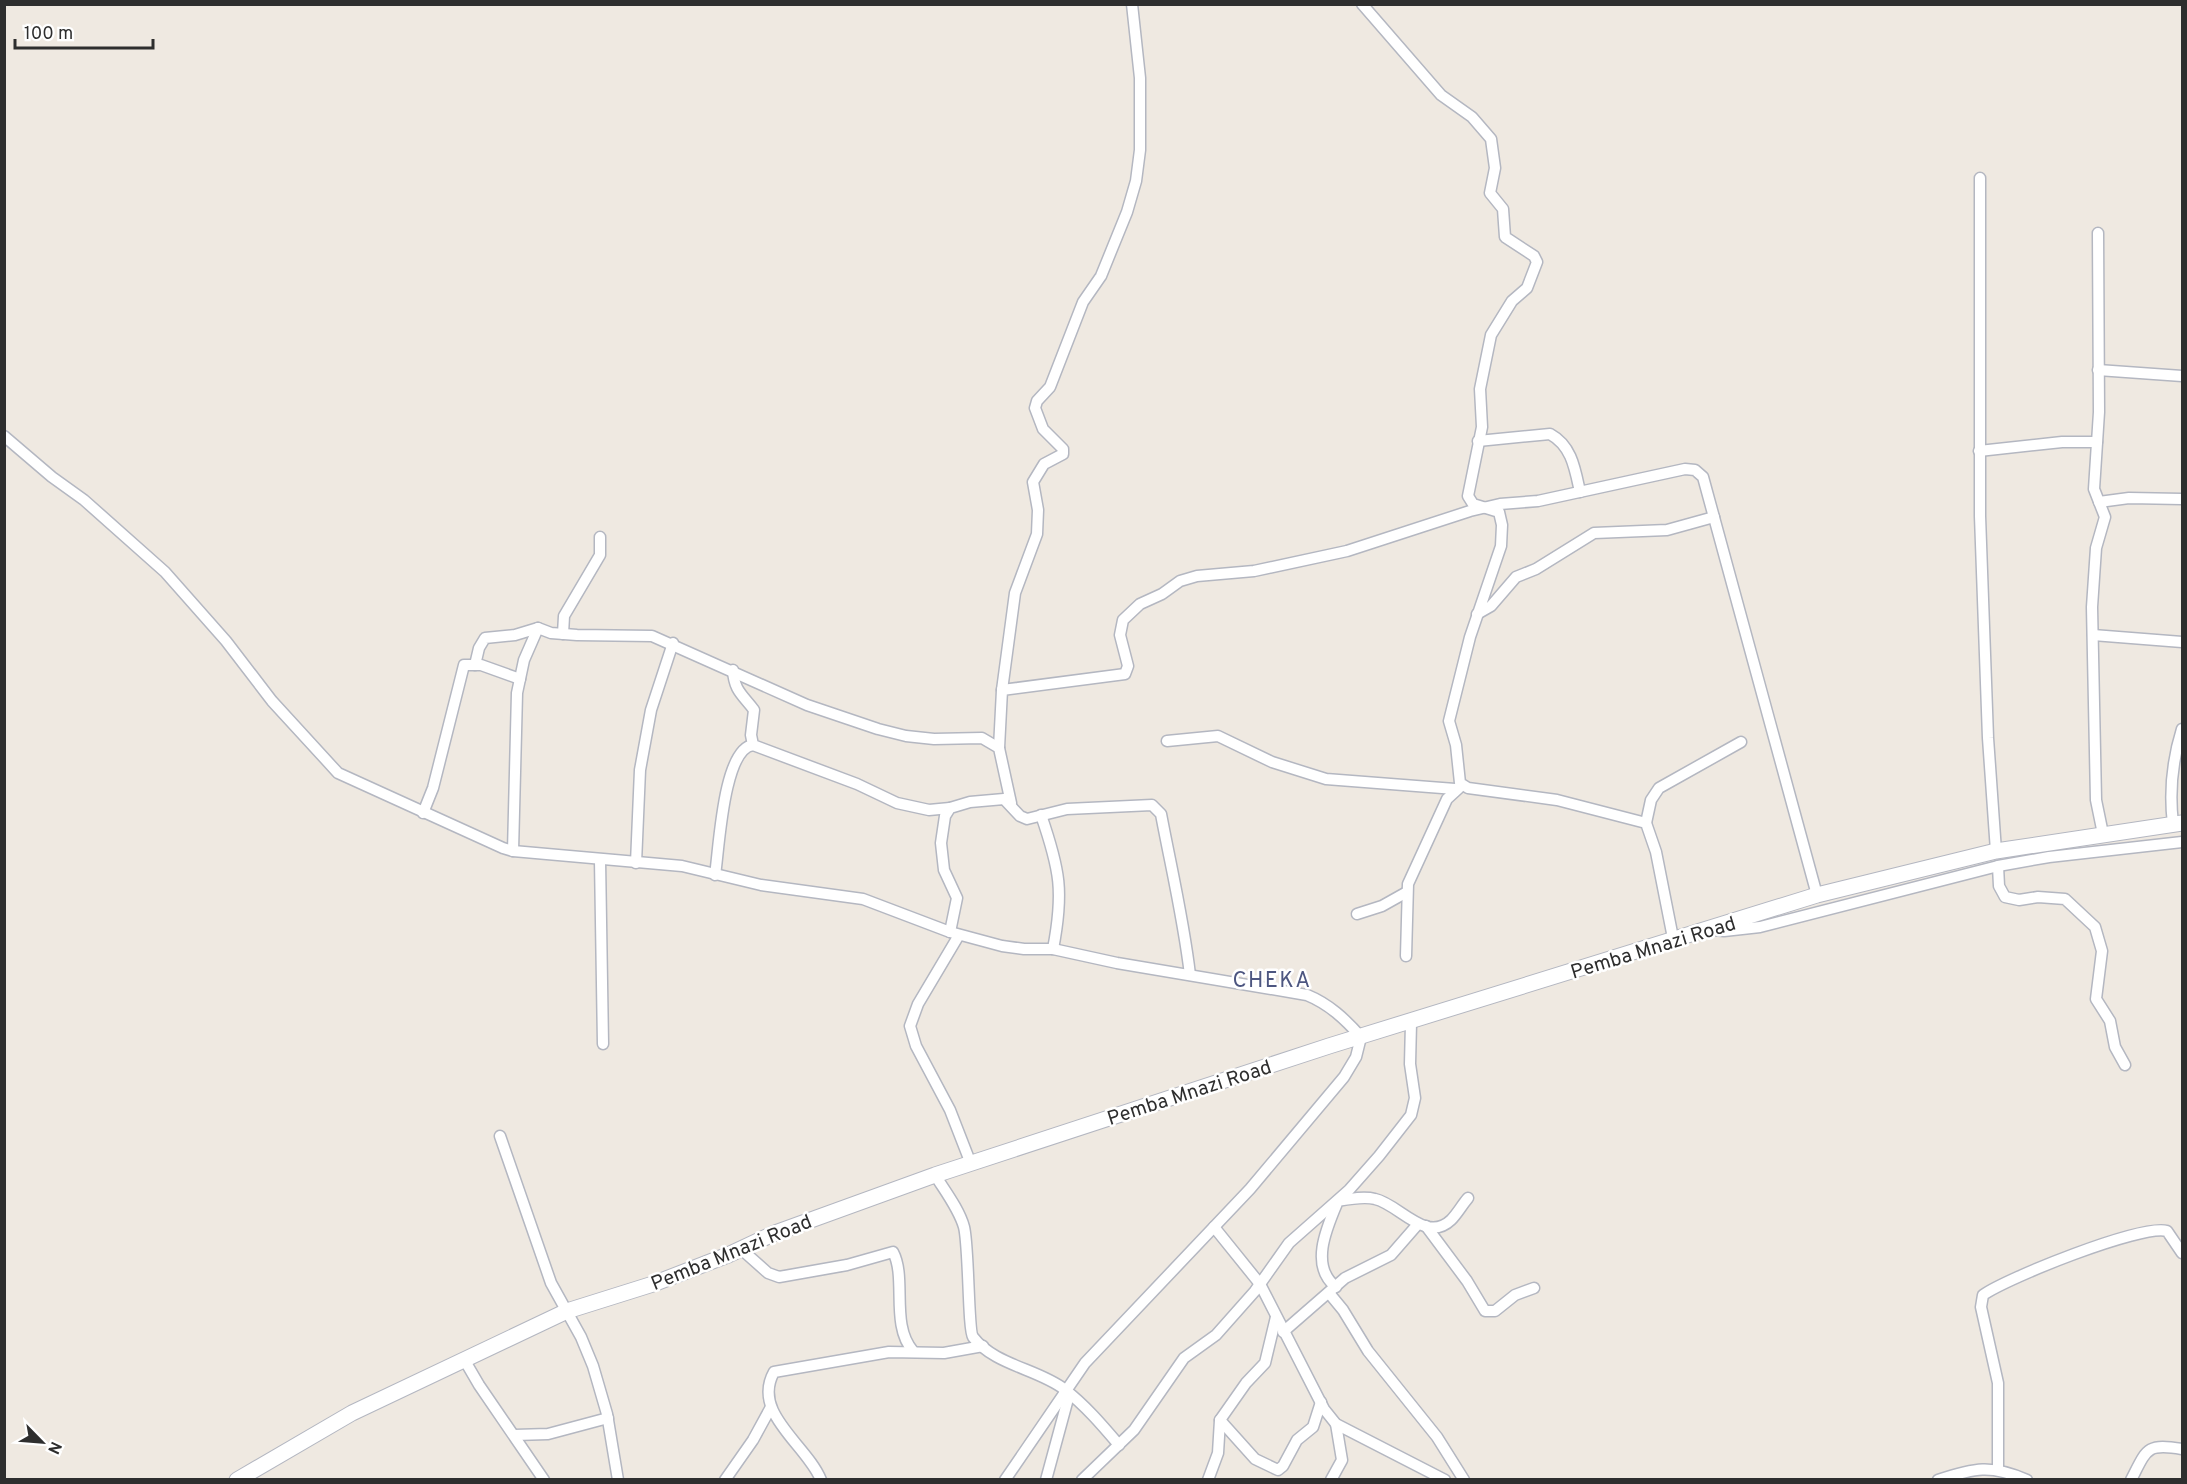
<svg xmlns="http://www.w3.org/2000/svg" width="2187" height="1484" font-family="Overpass,sans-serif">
	<rect width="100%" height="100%" fill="#efe9e1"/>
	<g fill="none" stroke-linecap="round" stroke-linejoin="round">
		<defs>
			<g id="minor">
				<path d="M1362,4L1441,95L1472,117L1491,139L1495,168L1490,193L1503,209L1505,237L1534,256L1537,262L1527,288L1512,301L1491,335L1480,389L1482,427L1468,496L1473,504L1499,512L1502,525L1501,546L1470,637L1449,721L1456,745L1460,783L1468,788L1557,800L1646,823L1656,852L1673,938"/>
				<path d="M1980,178V516L1988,738L1996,851"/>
				<path d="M2098,233L2099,412L2094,489L2105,517L2096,548L2092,607L2096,800L2103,834"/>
				<path d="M2098,370L2182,376"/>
				<path d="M4,436L52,477L84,500L165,572L226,641L272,701L338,773L503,848L513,851L682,866L761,885L863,899L950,932L1002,946L1024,949H1053L1117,963L1307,995C1329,1004 1345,1019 1361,1037L1356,1057L1344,1077L1250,1189L1085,1363L1005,1480"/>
				<path d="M1478,441L1550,434C1572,446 1575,469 1580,492"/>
				<path d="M1979,451L2062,442H2097"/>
				<path d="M2099,502L2129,498L2182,499"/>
				<path d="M1477,614L1491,606L1516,577L1536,569L1594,533L1667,530L1714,517"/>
				<path d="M563,634L564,616L600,555V537"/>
				<path d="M2093,635L2182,642"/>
				<path d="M475,665L479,648L485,638L515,635L538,628L551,633L577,635L652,636L807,705L878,729L906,736L934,739L982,738L999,748L1011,803"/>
				<path d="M733,670C734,691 743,695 754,710L751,735L753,745L857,784L897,803L929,810L950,808"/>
				<path d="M1002,690L1015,593L1037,534L1038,510L1033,482L1044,464L1063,454V449L1043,429L1035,408L1037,401L1050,387L1083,302L1101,276L1127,212L1136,181L1140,150V78L1132,4"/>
				<path d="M1167,741L1218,736L1272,762L1326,779L1455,789"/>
				<path d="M999,748L1002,690L1125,674L1128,666L1120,635L1123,620L1140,604L1162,594L1180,581L1197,576L1254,571L1347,551L1470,511L1500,504L1538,501L1685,469L1695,470L1703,477L1817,895"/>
				<path d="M423,813L433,788L464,665H481L520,679"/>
				<path d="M1041,815C1060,870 1064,892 1053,949"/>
				<path d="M1646,823L1651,800L1659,788L1741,742"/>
				<path d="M2173,824C2169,791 2172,761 2182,729"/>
				<path d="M513,851L517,693L524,660L538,628"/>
				<path d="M600,860L603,1044"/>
				<path d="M636,863L640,770L651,710L673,643"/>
				<path d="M1998,866L1999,886L2005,897L2019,900L2038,897L2065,899L2095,927L2102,951L2096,999L2110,1021L2115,1047L2125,1065"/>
				<path d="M715,875C719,850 723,749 753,745"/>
				<path d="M1357,914L1382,906L1407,892"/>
				<path d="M1713,930L1724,931L1760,927L1998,866L2049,857L2182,842"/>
				<path d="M950,932L957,898L944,870L941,843L945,816L950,808L970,802L1004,799L1020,816L1027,819L1067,809L1152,805L1161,814C1171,867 1184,922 1190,975"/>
				<path d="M959,935L918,1004L910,1026L916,1046L950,1110L971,1164"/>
				<path d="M1406,956L1408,884L1447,799L1459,788"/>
				<path d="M500,1136L551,1283L581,1337L593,1366L607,1414L618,1480"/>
				<path d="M935,1175C945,1191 959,1209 964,1227C969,1246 968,1330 973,1337C994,1365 1038,1369 1064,1389C1085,1405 1102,1425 1119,1445"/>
				<path d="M1426,1226L1467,1281L1485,1311H1495L1515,1295L1534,1288"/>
				<path d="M1214,1227L1260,1284L1324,1409L1336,1424L1445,1480"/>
				<path d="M741,1249L768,1273L779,1277L847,1265L893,1252C907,1278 890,1325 913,1351"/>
				<path d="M1336,1287C1309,1266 1327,1227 1338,1201C1349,1199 1364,1196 1375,1199C1399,1204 1426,1244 1451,1220C1457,1214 1462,1205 1468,1198"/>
				<path d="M1329,1293L1343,1310L1368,1351L1437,1437L1464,1480"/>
				<path d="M1283,1332L1345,1278L1391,1255L1418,1224"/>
				<path d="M465,1361L479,1385L544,1480"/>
				<path d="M1220,1420L1255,1459L1278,1470L1283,1466L1297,1440L1313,1427L1321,1402"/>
				<path d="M515,1435L548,1434L608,1418"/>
				<path d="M1998,1468V1383L1981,1307L1983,1295C2007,1278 2141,1224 2167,1231L2182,1253"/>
				<path d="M725,1480L753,1440L771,1407"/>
				<path d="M821,1480C807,1445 751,1413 774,1372L889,1352L944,1353L983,1346"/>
				<path d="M1046,1480L1069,1395"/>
				<path d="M1082,1480L1134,1430L1184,1358L1216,1335L1255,1291L1289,1243L1349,1190L1379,1156L1411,1115L1415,1098L1410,1064L1411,1023"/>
				<path d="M1208,1480L1218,1453L1220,1420L1246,1383L1265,1363L1276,1317"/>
				<path d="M1331,1480L1342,1460L1336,1424"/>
				<path d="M1938,1480C1974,1468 1991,1464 2027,1480"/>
				<path d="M2131,1480C2147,1449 2146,1443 2182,1449"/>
			</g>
			<path id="secondary" d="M237,1480L352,1413L567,1311L653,1284L728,1255L775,1233L935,1175L1329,1046L1817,895L1996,851L2182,823"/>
		</defs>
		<use href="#minor" stroke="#b4b7c1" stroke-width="13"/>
		<use href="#secondary" stroke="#b4b7c1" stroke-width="17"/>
		<use href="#minor" stroke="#fff" stroke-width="10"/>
		<use href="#secondary" stroke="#fff" stroke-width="15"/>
	</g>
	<g text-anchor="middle" stroke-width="5" stroke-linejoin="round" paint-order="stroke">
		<g font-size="20" fill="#2e2e2e" stroke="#fff">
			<text transform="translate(1653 947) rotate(-17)" y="7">Pemba Mnazi Road</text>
			<text transform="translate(1189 1092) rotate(-18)" y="7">Pemba Mnazi Road</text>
			<text transform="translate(731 1252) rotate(-22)" y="7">Pemba Mnazi Road</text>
		</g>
		<g font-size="22" letter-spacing="1.5" fill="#4d5680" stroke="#fff">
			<text x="1272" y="987">CHEKA</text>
		</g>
	</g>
	<rect width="2187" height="1484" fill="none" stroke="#2e2e2e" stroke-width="12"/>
	<g transform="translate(42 1442) rotate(115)" stroke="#ffffff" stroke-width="4.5" paint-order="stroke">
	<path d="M0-4.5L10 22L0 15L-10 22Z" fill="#2e2e2e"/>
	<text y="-9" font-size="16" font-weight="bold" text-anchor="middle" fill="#2e2e2e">N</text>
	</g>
	<path d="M15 39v9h138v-9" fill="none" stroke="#2e2e2e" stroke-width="3"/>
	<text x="24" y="39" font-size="18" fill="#2e2e2e" stroke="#ffffff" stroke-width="4.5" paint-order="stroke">100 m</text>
</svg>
